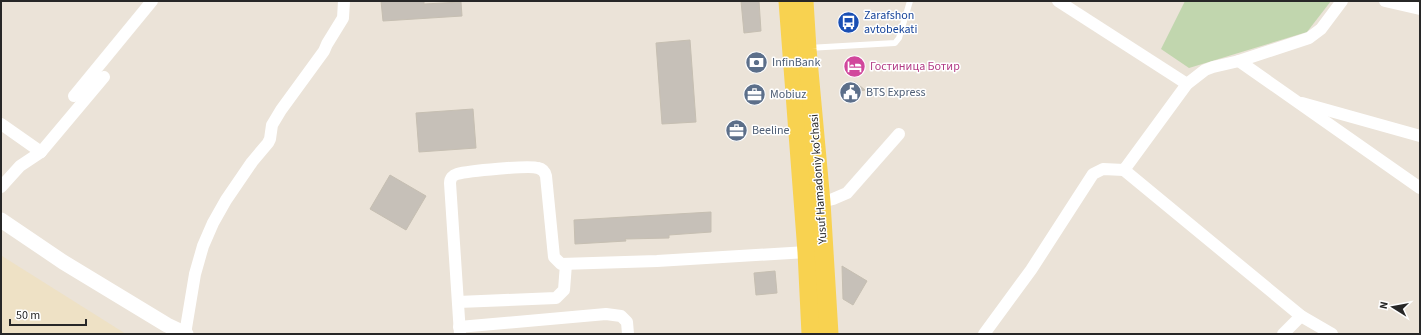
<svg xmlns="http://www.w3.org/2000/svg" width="1421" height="335" font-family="'Source Sans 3',sans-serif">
	<rect width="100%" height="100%" fill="#ebe3d8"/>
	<path fill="#eee1c5" d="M2,256L126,334H1Z"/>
	<path fill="#c1d6ae" d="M1185,1H1331L1307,32L1189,68L1161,49Z"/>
	<g fill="#c6c0b8" stroke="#c6bfb2">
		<path d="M381,1H424V4L461,2L462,16L383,21Z"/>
		<path d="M741,1H759L761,31L744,33Z"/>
		<path d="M690,40L696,122L662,124L656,43Z"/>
		<path d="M855,82L865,90L845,94L844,85Z"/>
		<path d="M473,109L476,148L419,152L416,113Z"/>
		<path d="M390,175L426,196L406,230L370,209Z"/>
		<path d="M711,212V232L669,235V238L625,239L626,241L575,244L574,220Z"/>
		<path d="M842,266L867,281L853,305L843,299Z"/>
		<path d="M775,271L777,293L756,295L754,273Z"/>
	</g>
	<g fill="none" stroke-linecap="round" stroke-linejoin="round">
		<path stroke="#fff" stroke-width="6" d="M808,48L895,43L899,38L910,1"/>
		<g stroke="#fff" stroke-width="12">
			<path d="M1058,1L1187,84"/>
			<path d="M1385,1L1420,9"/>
			<path d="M1239,61L1420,188"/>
			<path d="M74,96L152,1"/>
			<path d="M1302,103L1420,136"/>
			<path d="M1,124L41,152"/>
			<path d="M1124,170L1301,316L1332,334"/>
			<path d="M1,187L20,166L41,152L104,77"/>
			<path d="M821,202L833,199L847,193L899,134"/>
			<path d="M458,302L556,298L564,290L566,264"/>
			<path d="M459,327L606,314L621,316L627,322L628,334"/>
			<path d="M185,334L195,274L203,246L213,223L226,200L252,162L268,143L270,139L272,125L281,110L324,51L327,44L343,18L344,1"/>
			<path d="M460,334L450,183C450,178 453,175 457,174C468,171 529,165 538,168C543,169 545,172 546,176L554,257L561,264L657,261L807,252"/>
			<path d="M984,334L1031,270L1093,174L1103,169L1124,170L1187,84L1205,70L1213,67L1239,61L1309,38L1321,29L1342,1"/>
			<path d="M1283,334L1301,316"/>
		</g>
		<path stroke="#fff" stroke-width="15" d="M1,220L63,262L167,325L186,334"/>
		<g stroke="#f8d250" stroke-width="19">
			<path d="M788,1L807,252L811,334"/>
			<path d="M804,1L807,49L821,202L829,334"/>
		</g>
	</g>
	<defs>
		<symbol id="bus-disc" viewBox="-11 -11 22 22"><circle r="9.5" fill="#1a4fb4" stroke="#fff"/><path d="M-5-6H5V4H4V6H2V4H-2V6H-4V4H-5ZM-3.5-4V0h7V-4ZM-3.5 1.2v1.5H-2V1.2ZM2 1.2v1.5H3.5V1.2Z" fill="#fff"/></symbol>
		<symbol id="bank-disc" viewBox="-11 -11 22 22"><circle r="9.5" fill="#5c6f8a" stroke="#fff"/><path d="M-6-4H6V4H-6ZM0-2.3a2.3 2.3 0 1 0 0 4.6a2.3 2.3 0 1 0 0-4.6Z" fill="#fff"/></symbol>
		<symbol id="hotel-disc" viewBox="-11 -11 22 22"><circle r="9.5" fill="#d1479c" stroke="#fff"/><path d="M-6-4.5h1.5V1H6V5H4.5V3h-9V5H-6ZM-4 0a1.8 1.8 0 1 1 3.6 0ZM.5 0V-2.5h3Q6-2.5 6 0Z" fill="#fff"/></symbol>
		<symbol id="civic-disc" viewBox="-11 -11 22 22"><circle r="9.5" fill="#5c6f8a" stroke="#fff"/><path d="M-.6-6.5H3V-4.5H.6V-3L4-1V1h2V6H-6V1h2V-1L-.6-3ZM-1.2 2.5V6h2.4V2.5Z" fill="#fff"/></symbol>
		<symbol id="office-disc" viewBox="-11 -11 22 22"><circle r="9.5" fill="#5c6f8a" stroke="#fff"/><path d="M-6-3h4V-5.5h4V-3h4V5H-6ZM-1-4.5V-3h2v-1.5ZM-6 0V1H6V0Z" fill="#fff"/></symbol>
	</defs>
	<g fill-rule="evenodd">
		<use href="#bus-disc" x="836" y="10" width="25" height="25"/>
		<use href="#bank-disc" x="744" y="50" width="25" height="25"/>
		<use href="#hotel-disc" x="842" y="54" width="25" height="25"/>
		<use href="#civic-disc" x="838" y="80" width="25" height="25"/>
		<use href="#office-disc" x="742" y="82" width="25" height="25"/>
		<use href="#office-disc" x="724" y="118" width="25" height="25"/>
	</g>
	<g text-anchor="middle" stroke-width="3" stroke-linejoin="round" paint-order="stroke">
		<g font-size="12" fill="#164399" stroke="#fff" text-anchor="start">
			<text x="864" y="19">Zarafshon<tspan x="864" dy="14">avtobekati</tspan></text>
		</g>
		<g font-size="12" fill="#4e5e75" stroke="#fff" text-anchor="start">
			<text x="772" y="66">InfinBank</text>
			<text x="866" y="96">BTS Express</text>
			<text x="770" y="98">Mobiuz</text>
			<text x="752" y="134">Beeline</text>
		</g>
		<g font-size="12" fill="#b23c85" stroke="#fff" text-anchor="start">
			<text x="870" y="70">Гостиница Ботир</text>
		</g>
		<g font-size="12" fill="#272727" stroke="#fff">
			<text transform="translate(818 179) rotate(-94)" y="4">Yusuf Hamadoniy ko'chasi</text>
		</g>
	</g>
	<rect width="1421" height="335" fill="none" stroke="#272727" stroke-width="4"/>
	<g transform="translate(1393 307) rotate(281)" stroke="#ffffff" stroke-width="3" paint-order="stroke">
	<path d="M0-3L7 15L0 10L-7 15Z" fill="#272727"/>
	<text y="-6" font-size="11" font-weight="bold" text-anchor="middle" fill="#272727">N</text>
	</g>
	<path d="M10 319v6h76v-6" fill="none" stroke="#272727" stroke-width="2"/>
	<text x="16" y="319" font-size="12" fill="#272727" stroke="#ffffff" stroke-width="3" paint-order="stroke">50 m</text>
</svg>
